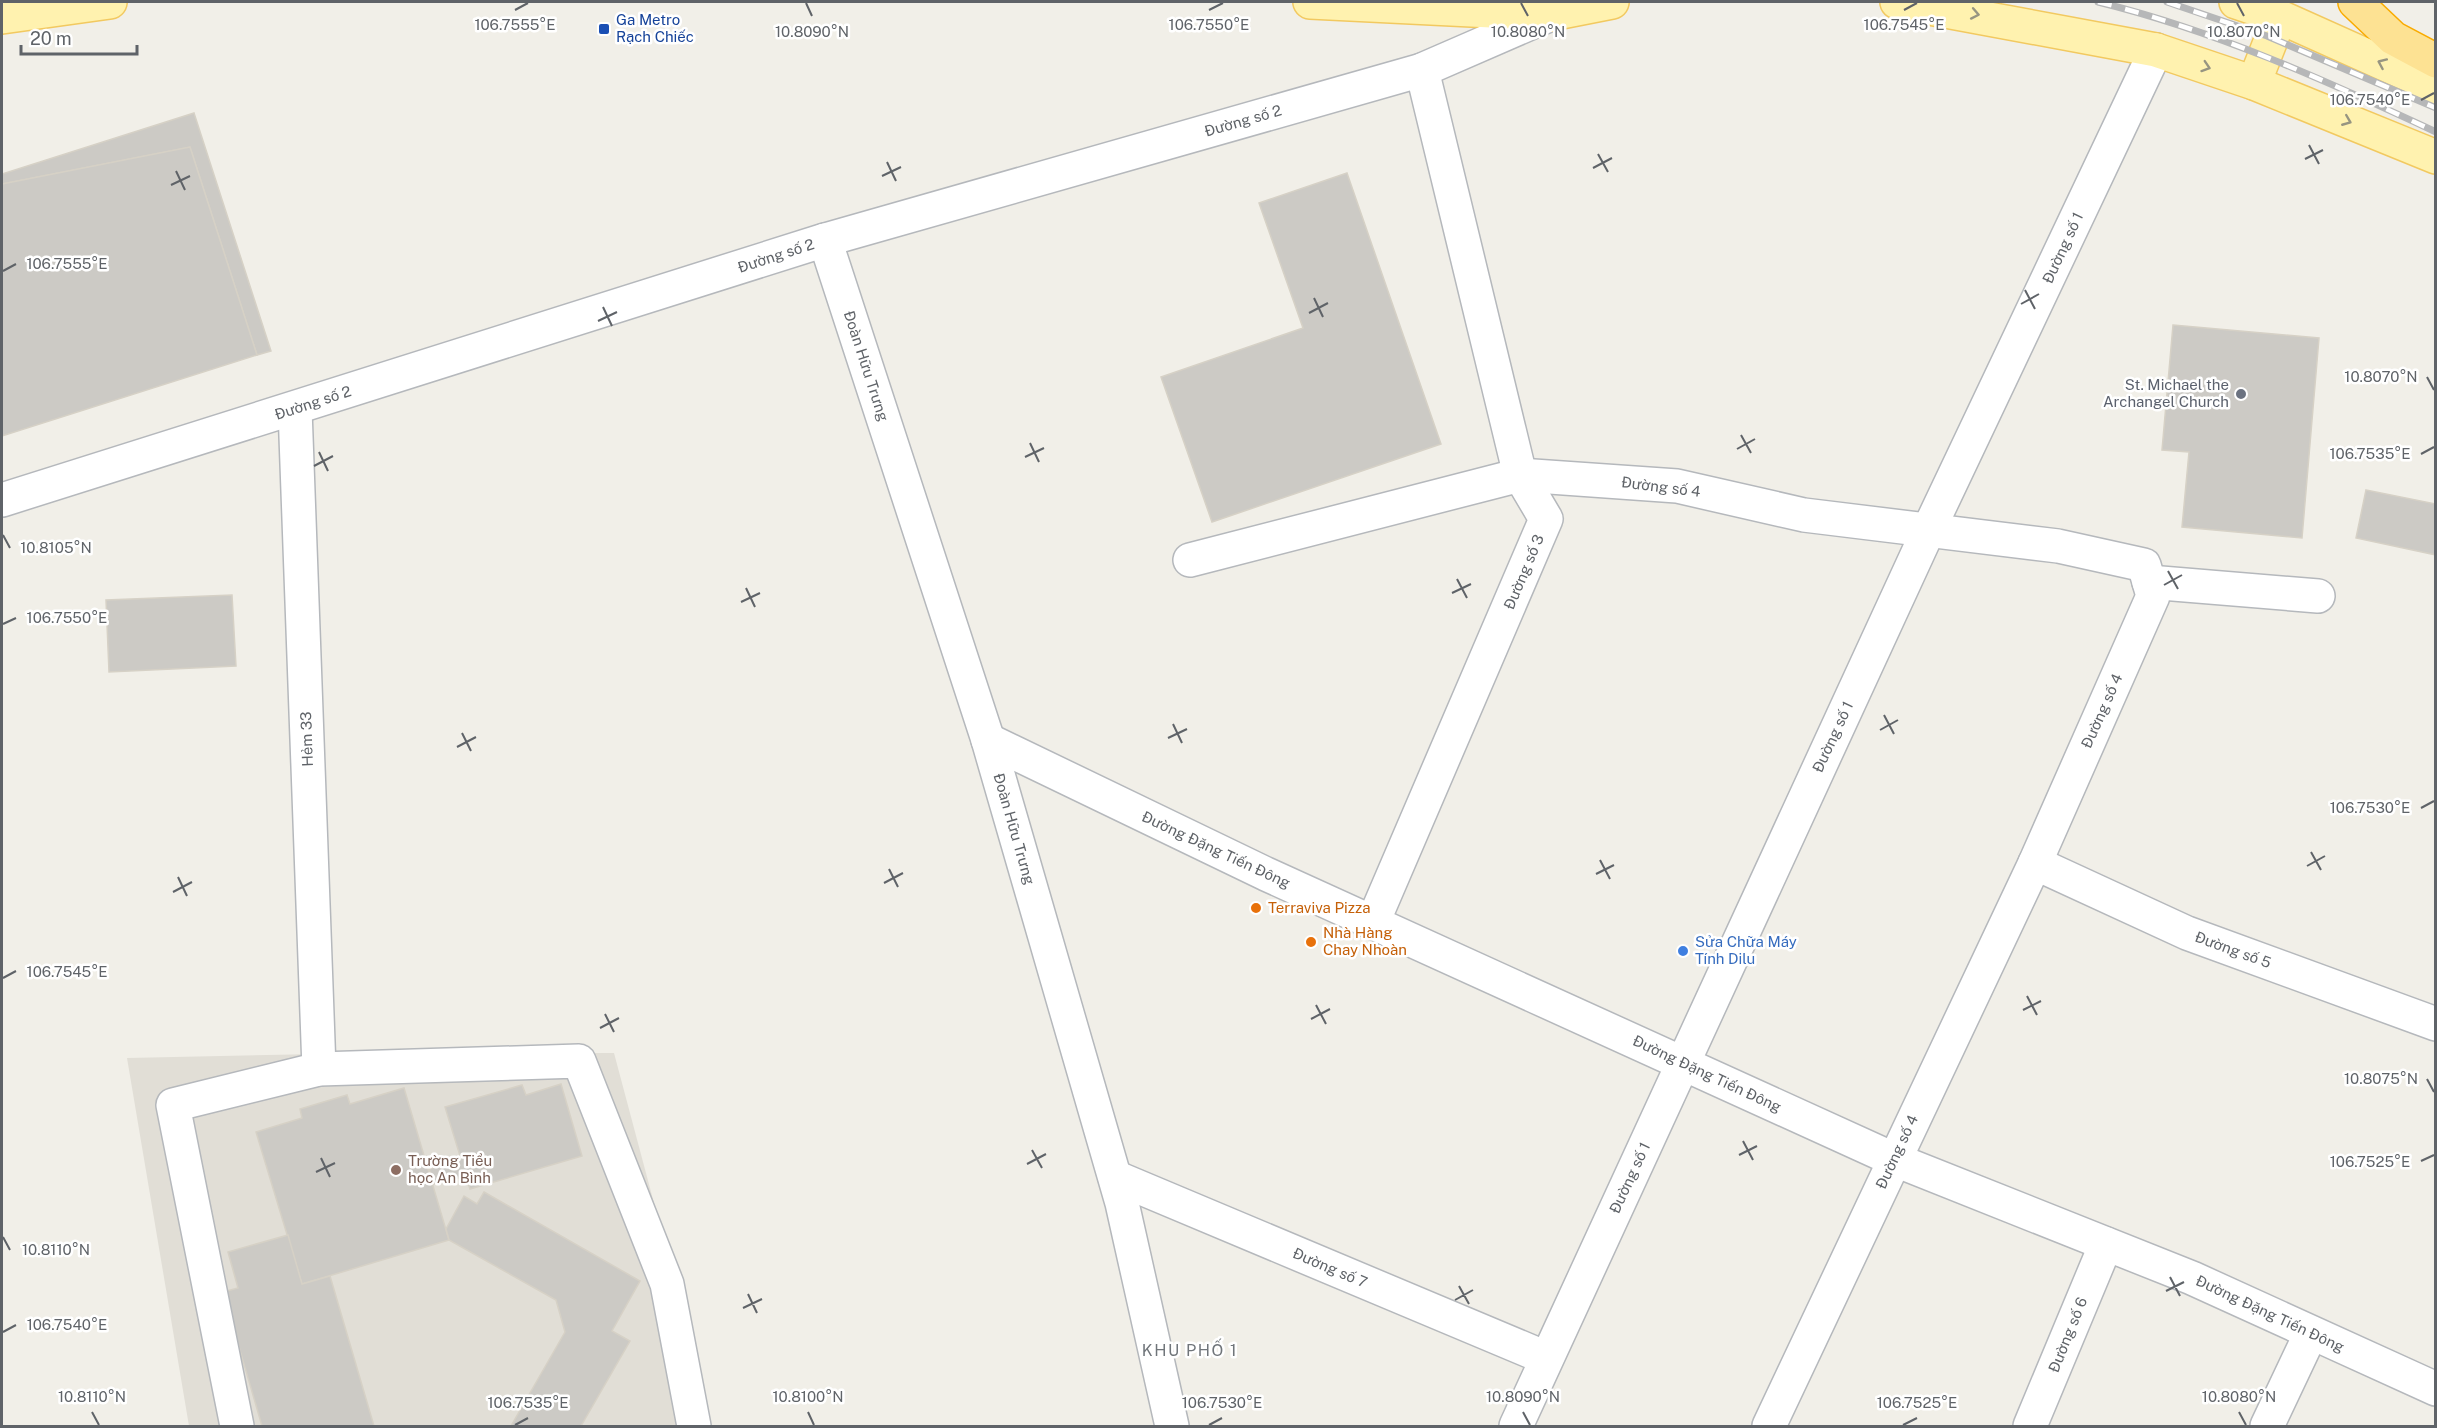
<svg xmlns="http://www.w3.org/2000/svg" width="2437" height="1428" font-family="'Public Sans',sans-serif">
	<rect width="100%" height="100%" fill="#f1efe8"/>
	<path fill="#e1ded6" d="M614,1053L675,1282L704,1426H189L127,1058L318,1054Z"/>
	<g fill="#cccac5" stroke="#d6d1c6" stroke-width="1.5">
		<path d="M194,113L271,351L257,355L190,147L2,184V174Z"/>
		<path d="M190,147L257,355L2,436V184Z"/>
		<path d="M1347,173L1441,444L1212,522L1161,377L1303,328L1259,203Z"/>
		<path d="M2173,325L2319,338L2302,538L2182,527L2189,452L2162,450Z"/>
		<path d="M2366,490L2436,504V555L2356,538Z"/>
		<path d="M232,595L236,666L109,672L106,600Z"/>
		<path d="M561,1084L582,1156L470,1189L466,1176L434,1184L429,1169L461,1159L445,1107L522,1085L526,1095Z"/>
		<path d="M404,1088L449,1240L302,1284L256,1132L302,1118L300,1109L347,1095L350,1104Z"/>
		<path d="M484,1192L640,1281L612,1331L630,1341L581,1426H511L565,1332L556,1300L449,1240L446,1229L464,1196L477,1204Z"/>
		<path d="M288,1235L302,1284L330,1276L374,1426H262L223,1292L238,1288L228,1252Z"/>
	</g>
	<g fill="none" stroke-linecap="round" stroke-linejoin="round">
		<defs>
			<g id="minor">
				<path d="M825,240L988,740L1122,1203L1172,1426"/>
				<path d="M295,409L319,1069"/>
				<path d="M2,500L825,240L1422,70L1551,14"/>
				<path d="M1190,560L1520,475L1677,486L1804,515L2058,546L2144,565L2153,596L2035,863L1769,1426"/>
				<path d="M2149,582L2318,596"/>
				<path d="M988,740L1266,874L1893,1159L2192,1278L2436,1389"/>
				<path d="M2035,863L2187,933L2436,1024"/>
				<path d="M1373,922L1546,519L1520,475L1422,70"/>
				<path d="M1115,1177L1546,1358"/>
				<path d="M237,1426L173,1105L319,1069L579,1061L667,1284L694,1426"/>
				<path d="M1516,1426L1929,529L2156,50"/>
				<path d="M2030,1426L2106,1244"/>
				<path d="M2267,1426L2311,1333"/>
			</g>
			<g id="major">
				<path d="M1310,2L1551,14L1612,2"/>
				<path d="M1897,2L2156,50L2254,83L2436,157"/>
				<path d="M2236,2L2280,17L2436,87"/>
				<path d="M2,17L110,2"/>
				<path d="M2254,83L2280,17"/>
			</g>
			<path id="highway" d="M2355,2L2393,38L2436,61"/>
		</defs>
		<use href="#minor" stroke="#b5b8bc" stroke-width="36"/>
		<use href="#major" stroke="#f2c960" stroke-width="36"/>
		<use href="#highway" stroke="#f9ab00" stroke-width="36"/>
		<use href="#minor" stroke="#fff" stroke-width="33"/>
		<use href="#major" stroke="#fff2af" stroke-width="33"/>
		<use href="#highway" stroke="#fde293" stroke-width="33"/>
		<defs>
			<g id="rail">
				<path d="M2098,2C2214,30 2327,81 2436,132"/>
				<path d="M2167,2L2267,36L2436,108"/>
			</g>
		</defs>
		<use href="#rail" stroke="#b6b7b8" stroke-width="7"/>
		<use href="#rail" stroke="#fff" stroke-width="4.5" stroke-dasharray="14" stroke-linecap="butt"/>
	</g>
	<defs><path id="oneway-chevron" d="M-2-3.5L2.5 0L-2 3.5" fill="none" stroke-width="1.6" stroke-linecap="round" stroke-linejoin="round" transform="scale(1.5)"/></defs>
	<g stroke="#979581">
		<use href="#oneway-chevron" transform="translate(1975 14) rotate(11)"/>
		<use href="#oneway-chevron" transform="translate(2382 63) rotate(-156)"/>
		<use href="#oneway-chevron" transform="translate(2206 67) rotate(18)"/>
		<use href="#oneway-chevron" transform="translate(2347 121) rotate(22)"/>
	</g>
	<path fill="none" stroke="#5f6368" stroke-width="2" d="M806,3L812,16M1521,3L1528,16M2237,3L2244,16M515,10L528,3M1209,10L1223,3M1904,10L1917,3M2421,100L2434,93M2309,145L2319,164M1598,154L1608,172M2305,159L2323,150M887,162L896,181M1593,168L1612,158M176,171L185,190M882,176L901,167M171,185L190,176M3,271L16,264M2025,290L2035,309M1314,298L1323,317M2021,304L2039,294M603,307L612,326M1309,313L1328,303M598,321L617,312M2427,377L2434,390M1741,435L1751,453M1030,443L1039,462M1737,449L1755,439M319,452L328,471M2421,454L2434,447M1025,457L1044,448M314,466L333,456M3,535L10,548M2168,571L2178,589M1457,579L1467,598M2164,585L2182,575M746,588L755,607M1452,593L1471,584M741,602L760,593M3,624L16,618M1884,715L1894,734M1173,724L1182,743M1880,730L1898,720M462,733L471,751M1168,738L1187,729M457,747L476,737M2421,808L2434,801M2311,852L2321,870M1600,860L1610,879M2307,866L2325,856M889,869L898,887M1596,874L1614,865M178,877L187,896M884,883L903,873M173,892L192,882M3,978L16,971M2027,996L2037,1015M1316,1005L1326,1024M2023,1010L2041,1001M605,1014L614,1032M1311,1019L1330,1009M600,1028L619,1018M2427,1079L2434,1092M1743,1141L1753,1160M1032,1150L1042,1168M1739,1155L1757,1146M321,1158L330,1177M2421,1161L2434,1155M1027,1164L1046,1154M316,1172L335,1163M3,1237L10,1250M2170,1277L2180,1296M1459,1286L1469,1304M2166,1291L2184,1282M748,1294L757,1313M1455,1300L1473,1290M743,1308L762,1299M3,1332L16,1325M92,1412L99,1425M808,1412L814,1425M1523,1412L1530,1425M2239,1412L2246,1425M515,1425L528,1418M1209,1425L1222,1418M1903,1425L1917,1418"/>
	<rect fill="#1a4fb4" stroke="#fff" stroke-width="2" x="598" y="23" width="12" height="12" rx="3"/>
	<circle fill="#6b7280" stroke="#fff" stroke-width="2" cx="2241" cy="394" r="6"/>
	<g fill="#e8710a" stroke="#fff" stroke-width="2">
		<circle cx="1256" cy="908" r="6"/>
		<circle cx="1311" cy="942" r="6"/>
	</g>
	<circle fill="#3f7fe0" stroke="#fff" stroke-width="2" cx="1683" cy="951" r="6"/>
	<circle fill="#8d6e63" stroke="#fff" stroke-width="2" cx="396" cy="1170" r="6"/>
	<g text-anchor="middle" stroke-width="5" stroke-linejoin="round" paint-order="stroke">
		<g font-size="15" fill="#164399" stroke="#fff" text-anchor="start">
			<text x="616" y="25">Ga Metro<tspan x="616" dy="17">Rạch Chiếc</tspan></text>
		</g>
		<g font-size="15" fill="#5f6368" stroke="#fff">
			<text transform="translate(1243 121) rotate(-16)" y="5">Đường số 2</text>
			<text transform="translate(2063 248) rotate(-65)" y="5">Đường số 1</text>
			<text transform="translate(776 256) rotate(-18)" y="5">Đường số 2</text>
			<text transform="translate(866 366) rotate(72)" y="5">Đoàn Hữu Trưng</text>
			<text transform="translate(313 403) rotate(-18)" y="5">Đường số 2</text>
			<text transform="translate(1661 487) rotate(7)" y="5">Đường số 4</text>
			<text transform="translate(1524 572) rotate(-67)" y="5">Đường số 3</text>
			<text transform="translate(2102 711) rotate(-66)" y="5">Đường số 4</text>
			<text transform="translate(1833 737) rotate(-65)" y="5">Đường số 1</text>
			<text transform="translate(307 739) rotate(-92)" y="5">Hẻm 33</text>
			<text transform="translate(1014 829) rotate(74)" y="5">Đoàn Hữu Trưng</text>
			<text transform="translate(1216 850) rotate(25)" y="5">Đường Đặng Tiến Đông</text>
			<text transform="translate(2233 950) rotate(20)" y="5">Đường số 5</text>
			<text transform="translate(1707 1074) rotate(25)" y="5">Đường Đặng Tiến Đông</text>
			<text transform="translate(1897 1152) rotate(-65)" y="5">Đường số 4</text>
			<text transform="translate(1630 1178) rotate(-65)" y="5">Đường số 1</text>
			<text transform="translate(1330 1268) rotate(23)" y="5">Đường số 7</text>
			<text transform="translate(2270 1314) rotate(25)" y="5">Đường Đặng Tiến Đông</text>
			<text transform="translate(2068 1335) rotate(-68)" y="5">Đường số 6</text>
		</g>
		<g font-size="15" fill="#5b616d" stroke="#fff" text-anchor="end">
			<text x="2229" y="390">St. Michael the<tspan x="2229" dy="17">Archangel Church</tspan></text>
		</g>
		<g font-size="15" fill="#c56008" stroke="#fff" text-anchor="start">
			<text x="1268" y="913">Terraviva Pizza</text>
			<text x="1323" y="938">Nhà Hàng<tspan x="1323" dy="17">Chay Nhoàn</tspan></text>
		</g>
		<g font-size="15" fill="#366cbe" stroke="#fff" text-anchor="start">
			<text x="1695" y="947">Sửa Chữa Máy<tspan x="1695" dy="17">Tính Dilu</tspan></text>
		</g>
		<g font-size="15" fill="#785e54" stroke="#fff" text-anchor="start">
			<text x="408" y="1166">Trường Tiểu<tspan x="408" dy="17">học An Bình</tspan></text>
		</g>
		<g font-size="16" letter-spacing="1.5" fill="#70757a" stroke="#fff">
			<text x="1190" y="1356">KHU PHỐ 1</text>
		</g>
	</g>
	<g font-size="15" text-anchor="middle" fill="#5f6368" stroke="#fff" stroke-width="5" stroke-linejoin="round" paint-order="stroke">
		<text x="515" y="30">106.7555°E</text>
		<text x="1209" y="30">106.7550°E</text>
		<text x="1904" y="30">106.7545°E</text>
		<text x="812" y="37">10.8090°N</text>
		<text x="1528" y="37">10.8080°N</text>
		<text x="2244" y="37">10.8070°N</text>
		<text x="2370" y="105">106.7540°E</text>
		<text x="67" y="269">106.7555°E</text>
		<text x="2381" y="382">10.8070°N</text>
		<text x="2370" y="459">106.7535°E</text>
		<text x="56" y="553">10.8105°N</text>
		<text x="67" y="623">106.7550°E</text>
		<text x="2370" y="813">106.7530°E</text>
		<text x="67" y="977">106.7545°E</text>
		<text x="2381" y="1084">10.8075°N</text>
		<text x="2370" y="1167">106.7525°E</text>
		<text x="56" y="1255">10.8110°N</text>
		<text x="67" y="1330">106.7540°E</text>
		<text x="92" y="1402">10.8110°N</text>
		<text x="808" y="1402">10.8100°N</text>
		<text x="1523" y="1402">10.8090°N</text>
		<text x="2239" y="1402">10.8080°N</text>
		<text x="528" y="1408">106.7535°E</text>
		<text x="1222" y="1408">106.7530°E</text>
		<text x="1917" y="1408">106.7525°E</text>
	</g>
	<rect width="2437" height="1428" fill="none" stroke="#5f6368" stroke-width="6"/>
	<path d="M21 45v9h116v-9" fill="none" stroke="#5f6368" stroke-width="3"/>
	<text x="30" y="45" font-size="18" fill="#5f6368" stroke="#ffffff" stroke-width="4.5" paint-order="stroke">20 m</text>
</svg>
